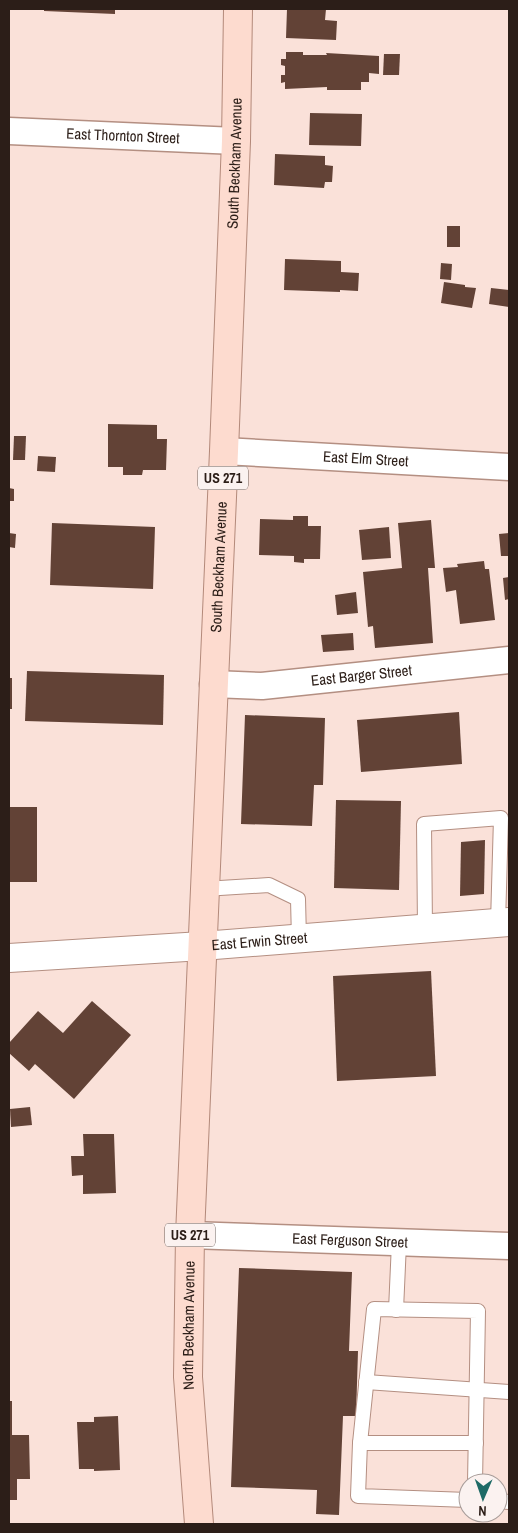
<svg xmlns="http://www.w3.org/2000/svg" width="518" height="1533" font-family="'Archivo Narrow',sans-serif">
	<rect width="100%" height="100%" fill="#fae1d9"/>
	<g fill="#624236">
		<path d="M44,9H115V14L44,11Z"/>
		<path d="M287,9H326L325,20L337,21L336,40L286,38Z"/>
		<path d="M286,52H303V55H327L326,53L379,56V74L369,73V82H361V90H327V87L285,89V82L281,83V75H285V66L281,65V59H286Z"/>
		<path d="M384,54H400L399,75H383Z"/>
		<path d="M310,113L362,114L361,146L309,145Z"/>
		<path d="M275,154L325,156V165L333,166L332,182H325L324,188L274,185Z"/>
		<rect x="447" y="226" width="13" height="21"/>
		<path d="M285,259L341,261V272L359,273L358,291L340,290V292L284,290Z"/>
		<path d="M441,263L452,264L451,280L440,279Z"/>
		<path d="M444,282L465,285V287L476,288L472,308L441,303Z"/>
		<path d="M491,288L509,290V307L489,304Z"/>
		<path d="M108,424L157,425V439H167L166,470H143L142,475H123V467H108Z"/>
		<path d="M14,436H26L25,460H13Z"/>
		<path d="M38,456L56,457L55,472L37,471Z"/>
		<path d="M9,488L14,489V501H9Z"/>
		<path d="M293,516H308V526H321L320,559H304V563L294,562V556L259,555L260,519L293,520Z"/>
		<path d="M431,520L435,568H428L433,643L375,648L373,626L368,627L363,572L402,568L398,523Z"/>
		<path d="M52,523L155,527L153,589L50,585Z"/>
		<path d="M389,527L391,558L362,560L359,530Z"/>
		<path d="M9,533L16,534L15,548L9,547Z"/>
		<path d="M509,533V556H501L499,534Z"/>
		<path d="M484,561L485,569H489L495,620L460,624L456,590L446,592L443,568L458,567L457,564Z"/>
		<path d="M509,577V599L505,600L503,578Z"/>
		<path d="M356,592L358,613L337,615L335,595Z"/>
		<path d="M353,633L354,650L323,652L321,635Z"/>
		<path d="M27,671L164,675L163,725L25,721Z"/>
		<rect x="9" y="678" width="3" height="31"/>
		<path d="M459,712L462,764L361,772L357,720Z"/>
		<path d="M245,715L325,718L323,785H314L312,826L241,824Z"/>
		<path d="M336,800L401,801L399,890L334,888Z"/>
		<rect x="9" y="807" width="28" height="75"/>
		<path d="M485,840L484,894L460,896L461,842Z"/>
		<path d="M431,971L436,1076L337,1081L333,976Z"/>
		<path d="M92,1001L131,1035L74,1099L35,1064L29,1071L9,1053V1043L38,1011L63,1033Z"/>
		<path d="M30,1107L32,1125L11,1127L10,1109Z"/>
		<path d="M83,1134H114L116,1193L83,1194V1175L72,1176L71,1156H84Z"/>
		<path d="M239,1268L352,1272L349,1351H358L356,1416H343L339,1515L316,1514L317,1490L231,1487Z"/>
		<path d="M9,1401H12V1435H29L30,1479H17V1500H9Z"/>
		<path d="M118,1416L120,1470L94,1471V1469H79L77,1422H94V1417Z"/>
	</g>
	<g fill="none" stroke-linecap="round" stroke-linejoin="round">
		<defs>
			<g id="lane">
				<path d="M204,889L269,885L298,899L299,939"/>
				<path d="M425,929L424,824L501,818L498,923"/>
				<path d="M396,1310L399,1243"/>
				<path d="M366,1382L509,1392"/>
				<path d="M360,1443H476"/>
				<path d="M468,1500L358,1496L360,1443L374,1309L478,1311L475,1483"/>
				<path d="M498,1501L509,1502"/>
			</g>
			<g id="street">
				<path id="s1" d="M9,131L236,141"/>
				<path id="s2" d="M224,451L509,467"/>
				<path id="s3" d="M213,684L262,686L509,660"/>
				<path id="s4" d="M190,1235L509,1246"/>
			</g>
			<g id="secondary">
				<path id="s5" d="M9,958L202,946L509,922"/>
			</g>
			<g id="primary">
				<path id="s6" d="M199,1524L188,1377L190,1235L224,451L236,141L238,9"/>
			</g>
		</defs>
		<use href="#lane" stroke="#b48f82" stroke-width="16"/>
		<use href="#street" stroke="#b48f82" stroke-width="29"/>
		<use href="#secondary" stroke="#b48f82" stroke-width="30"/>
		<use href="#primary" stroke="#b3897a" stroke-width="30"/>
		<use href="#lane" stroke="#fff" stroke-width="14"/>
		<use href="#street" stroke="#fff" stroke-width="26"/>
		<use href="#secondary" stroke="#fff" stroke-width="28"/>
		<use href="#primary" stroke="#fddbcf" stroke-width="28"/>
	</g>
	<g text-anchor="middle" stroke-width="5" stroke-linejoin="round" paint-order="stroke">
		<g fill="#fbf2f0" stroke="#6a5e59" stroke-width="1">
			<rect x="198" y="466.5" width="50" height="23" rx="4"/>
			<rect x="165" y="1223.5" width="50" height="23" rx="4"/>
		</g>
		<g font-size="14" font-weight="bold" fill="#2c1e18">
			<text x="223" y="483">US 271</text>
			<text x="190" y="1240">US 271</text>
		</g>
		<g font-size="15" fill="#2c1e18" stroke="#fbf2f0">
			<text dy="5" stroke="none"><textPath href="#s1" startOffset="114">East Thornton Street</textPath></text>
			<text dy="5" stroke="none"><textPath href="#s6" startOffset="1362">South Beckham Avenue</textPath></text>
			<text dy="5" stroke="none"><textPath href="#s2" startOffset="142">East Elm Street</textPath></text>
			<text dy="5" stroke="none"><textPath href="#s6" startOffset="958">South Beckham Avenue</textPath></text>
			<text dy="5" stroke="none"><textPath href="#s3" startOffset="149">East Barger Street</textPath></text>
			<text dy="5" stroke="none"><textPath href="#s5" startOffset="251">East Erwin Street</textPath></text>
			<text dy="5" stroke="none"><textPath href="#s4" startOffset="160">East Ferguson Street</textPath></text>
			<text dy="5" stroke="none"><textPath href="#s6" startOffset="199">North Beckham Avenue</textPath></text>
		</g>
	</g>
	<rect width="518" height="1533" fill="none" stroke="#2c1e18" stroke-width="20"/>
	<g transform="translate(483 1498) rotate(182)"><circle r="24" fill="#fbf2f0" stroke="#a89d9a"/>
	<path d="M0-4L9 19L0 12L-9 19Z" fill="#1e6a66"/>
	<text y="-8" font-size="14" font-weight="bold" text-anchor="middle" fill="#2c1e18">N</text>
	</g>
</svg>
